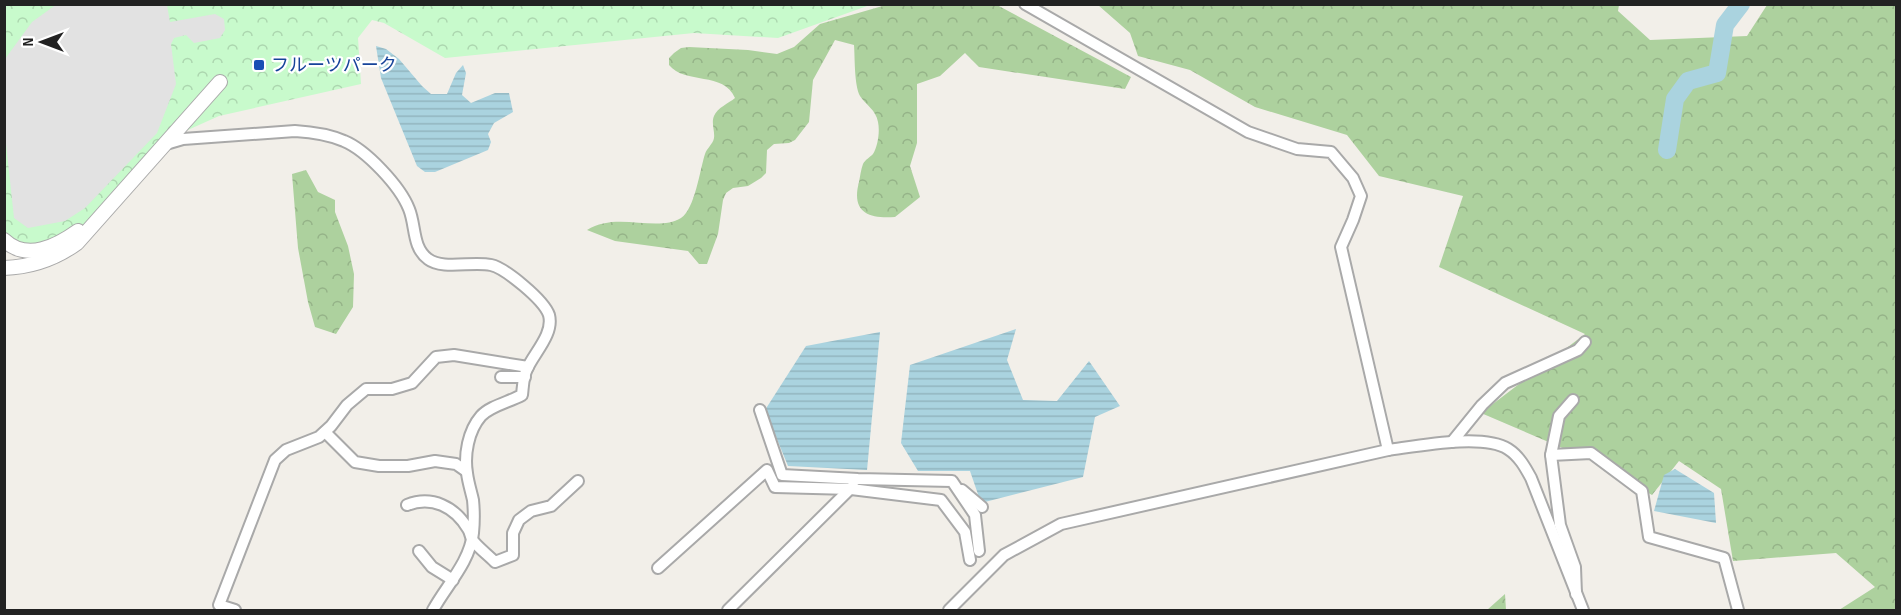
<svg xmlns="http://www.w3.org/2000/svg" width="1901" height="615" font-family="'Sofia Sans Condensed','Noto Sans JP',sans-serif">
	<defs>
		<pattern id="forest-crowns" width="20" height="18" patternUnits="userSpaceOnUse" patternTransform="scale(1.5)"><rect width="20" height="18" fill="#add19e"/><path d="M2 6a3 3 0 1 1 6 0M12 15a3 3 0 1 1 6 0" fill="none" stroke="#95b388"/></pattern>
		<pattern id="park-crowns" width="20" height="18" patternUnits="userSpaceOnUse" patternTransform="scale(1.5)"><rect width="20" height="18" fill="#c8facc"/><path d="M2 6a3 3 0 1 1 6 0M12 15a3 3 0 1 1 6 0" fill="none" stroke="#acd6af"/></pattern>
		<pattern id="water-rules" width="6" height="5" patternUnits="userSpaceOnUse" patternTransform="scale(1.5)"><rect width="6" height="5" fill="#aad3df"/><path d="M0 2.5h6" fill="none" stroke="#92b5bf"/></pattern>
	</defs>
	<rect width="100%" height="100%" fill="#f2efe9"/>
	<g fill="url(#forest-crowns)">
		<path d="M886,5H997L1131,77L1125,89L979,67L965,53L940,76L917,84V143L910,166L920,197L895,217C868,219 851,212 859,182C860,177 861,169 863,164C865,160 870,157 873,154C878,146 880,131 878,122C876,110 866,105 860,96C854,85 855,57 854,45L835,40L813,80L809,122L795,140L789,143L774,144L767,150L766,173L761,178L748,186L733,188L726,193L723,200L718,234L707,264H699L688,251L615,241L587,230C617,211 656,233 681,218C695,209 700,169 705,154C707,148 713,144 714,138C715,131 711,123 714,116C717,108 729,103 735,98C724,71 685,85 669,65V58L674,53L681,48L689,47L748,50L777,54L794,47L820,24Z"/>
		<path d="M1098,5H1619L1618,11L1650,40L1747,36L1767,5H1896V610H1839L1875,587L1836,553L1733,561L1721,489L1679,461L1652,495L1593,461L1481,413L1585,334L1439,267L1463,196L1379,176L1347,135L1255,107L1190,70L1138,56L1130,33Z"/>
		<path d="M306,170L318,192L335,200V212L348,246L354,274L353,307L336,334L315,327L308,302L298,248L292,174Z"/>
		<path d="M1505,594L1506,610H1487Z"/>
	</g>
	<path fill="url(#park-crowns)" d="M4,5H870L778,38L694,33L445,58L384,23L372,20L358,38L361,84L219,116L159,143L88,225L66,242L20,244L5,234Z"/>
	<path fill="#e2e2e2" d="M57,4L167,5L170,22L215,14L224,19L225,30L220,38L194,43L186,35L174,38L171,44L176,84L157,133L85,208L65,221L28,228L14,218L5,134V59L32,22Z"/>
	<g fill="url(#water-rules)">
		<path d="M376,46L386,49L399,59L422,86L431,94H447L456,73L463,65L466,73L462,95L471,103L495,93H509L513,112L494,123L488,134L491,142L488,150L435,172H425L417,166L381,78Z"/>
		<path d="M1016,329L1007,360L1023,400L1057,401L1089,361L1120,406L1095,417L1083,477L981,503L970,471H918L901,443L910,365Z"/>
		<path d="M880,332L867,470L788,466L765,410L806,346Z"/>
		<path d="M1675,469L1714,493L1716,523L1654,511L1664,475Z"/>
	</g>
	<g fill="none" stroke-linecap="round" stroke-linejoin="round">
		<path stroke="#aad3df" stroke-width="18" d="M1667,150L1675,99L1688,81L1717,73L1725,25L1741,4"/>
		<defs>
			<g id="minor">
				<path d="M166,144L183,139L295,131C311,132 328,134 344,141C366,150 400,186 409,209C416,226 412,247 428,259C442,270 473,261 491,265C505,268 544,300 549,315C554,334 534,353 527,369C523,376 523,387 522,395C509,402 490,406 481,416C468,431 464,455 467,473C468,482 471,491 473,500C474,510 474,523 473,533C470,562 446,586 433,610"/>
				<path d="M501,377H525"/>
				<path d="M760,410L782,475L858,479L952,481L975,515L979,551"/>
				<path d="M325,432L355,462L379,466H408L435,461L456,464L466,471"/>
				<path d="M1452,442L1482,405L1505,383L1578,350L1585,342"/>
				<path d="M1388,450C1418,446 1483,433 1508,449C1519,456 1525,467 1531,478L1583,610"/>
				<path d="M1551,455L1559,416L1573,400"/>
				<path d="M962,490L982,507"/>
				<path d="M407,505C432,495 455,507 468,529C471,533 470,538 474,542C480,549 488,555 495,562L513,555V533L519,520L531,511L551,506L578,481"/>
				<path d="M419,551L432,567L453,580"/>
				<path d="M658,568L767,470L775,487L851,489L941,500L965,532L970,560"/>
				<path d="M1576,594L1575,567L1560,525L1551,455L1591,453L1642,491L1649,537L1724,558L1738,610"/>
				<path d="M235,610L219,605L275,460L286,450L319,437L331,426L347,405L366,389H392L412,383L436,357L454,355L528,367"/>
				<path d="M728,610L853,486"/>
				<path d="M949,610L1004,555L1061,524L1388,450L1341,247L1353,220L1361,196L1353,178L1331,152L1297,149L1248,132L1025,4"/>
			</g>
			<g id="tertiary">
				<path d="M4,240C27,262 57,246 78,231"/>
				<path d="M4,268C32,267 55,259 77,243L220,82"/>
			</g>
		</defs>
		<use href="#minor" stroke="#a9a9a9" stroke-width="14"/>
		<use href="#tertiary" stroke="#a9a9a9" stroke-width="16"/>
		<use href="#minor" stroke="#fff" stroke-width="10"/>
		<use href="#tertiary" stroke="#fff" stroke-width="14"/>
	</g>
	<rect fill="#1a4fb4" stroke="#fff" stroke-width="2" x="253" y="59" width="12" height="12" rx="3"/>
	<g text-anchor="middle" stroke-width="4.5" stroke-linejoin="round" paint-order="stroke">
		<g font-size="18" fill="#164399" stroke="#fff" text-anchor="start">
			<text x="271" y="71">フルーツパーク</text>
		</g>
	</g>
	<rect width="1901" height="615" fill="none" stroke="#222222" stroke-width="12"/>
	<g transform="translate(42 42) rotate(270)" stroke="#ffffff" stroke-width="4.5" paint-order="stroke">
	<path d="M0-4.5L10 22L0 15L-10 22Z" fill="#222222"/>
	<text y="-9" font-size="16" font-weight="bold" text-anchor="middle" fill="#222222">N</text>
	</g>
</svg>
